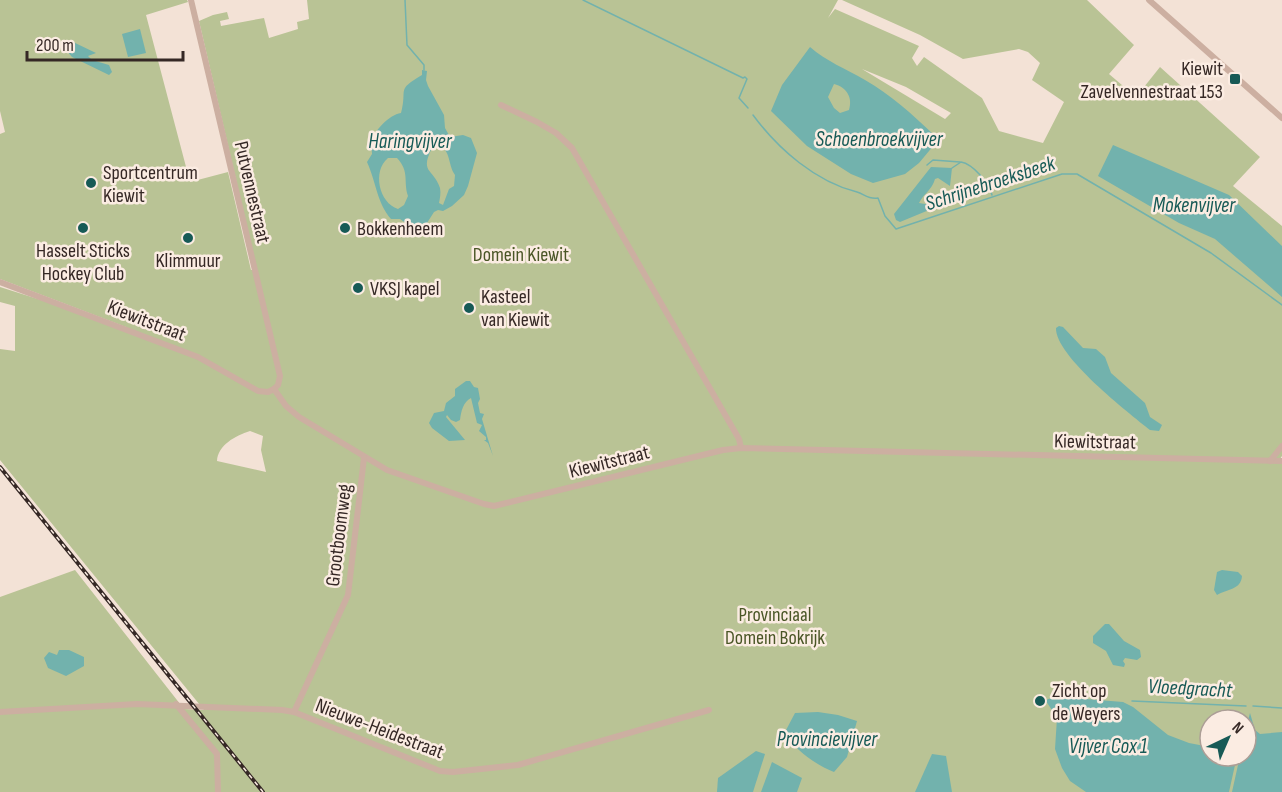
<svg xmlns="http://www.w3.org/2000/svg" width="1282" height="792" font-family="'Sofia Sans Condensed',sans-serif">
	<rect width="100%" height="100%" fill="#f3e2d6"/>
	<path fill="#b9c395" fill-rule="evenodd" d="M0,0H187L188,2L146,15L190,182L228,172L251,270H257L199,21L213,15L227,12L229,19L220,21L221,26L264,18L269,38L298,29L297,22L309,19L307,0H838L828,18L835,9L919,46L912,58L917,66L924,57L982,98L999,131L1043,143L1064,102L1032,80L1040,63L1028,52L1019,49L963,59L920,35L842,0H1087L1134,45L1109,74L1136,97L1160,67L1260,157L1233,186L1282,226V456L1277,463H1282V792H0V597L75,570L184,709L204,710L0,460V349L15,351V306L0,302V287L126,327L0,279V134L5,132L0,111ZM862,69L906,87L951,113L945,119ZM250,431L263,436L261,450L266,472L217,461C218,445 235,436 250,431ZM1210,720H1246V756H1210Z"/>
	<g fill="#72b2ad" fill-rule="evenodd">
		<path d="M140,29L146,53L128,57L122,34Z"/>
		<path d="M71,41L96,53L88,56L92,60L109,65L112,72L109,75L72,57L67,51L68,44Z"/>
		<path d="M810,47C827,62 845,68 865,80C891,95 912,114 934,135L939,137V139L919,163L905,174L873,183L851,174L807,146L771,111L782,85ZM834,84C847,87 853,98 849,110L840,113L834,108L828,97Z"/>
		<path d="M422,70L427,71L426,80L428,86L444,115L445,128L450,137L463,135L471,138L477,153L468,186L464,195L452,206L443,211L438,210L434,212L427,223L410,226L400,219H391C377,203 376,182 367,162L372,154C372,151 371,147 371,144C373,131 389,115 401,113C408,88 395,91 422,75ZM434,144C452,147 447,164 455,175L454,186L449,189L443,205L439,203C440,198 441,193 440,188C433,167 418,174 434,144ZM388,158H397C410,172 403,181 408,196L404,205L398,209C379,203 372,171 388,158Z"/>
		<path d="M1113,145L1229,195L1282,246V297L1215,239L1179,223L1098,176Z"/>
		<path d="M931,167L952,168L950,186L938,178L935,179C932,190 924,193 919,203L931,205L929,210L900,222L896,220L894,214Z"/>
		<path d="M1059,326L1063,327L1083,348L1096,349L1105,357L1111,373L1145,403L1150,417L1162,425L1159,431L1150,430C1129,413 1055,356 1056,328Z"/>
		<path d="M466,381H470L474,387L478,388L480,399L478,403L480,413L484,414L482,419L493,456L488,443L484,440H486V437L479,431L482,425L477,423L471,398C463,402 461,412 460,420L456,422L451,420L447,415L446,417L465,440L449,441L432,428L429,423L434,413L444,411L446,403L455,396V389Z"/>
		<path d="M1222,570L1238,572L1242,576C1241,590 1227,589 1217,595L1214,590L1217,572Z"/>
		<path d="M1105,624H1109L1124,641L1140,650L1141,657L1137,660L1125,658L1123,661L1125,664L1124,667L1113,665L1106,651L1093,643V636Z"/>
		<path d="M59,650H69L84,657V666L66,676L48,668L44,658L49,652L57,655Z"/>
		<path d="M1061,697L1123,702L1133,707L1168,735L1189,743L1210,747V756H1237L1229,792H1086L1070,781L1062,768L1055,749L1057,718L1046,701L1048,699Z"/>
		<path d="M818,712L838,715L857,721L847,757L834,772C816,765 793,749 785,732L795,713Z"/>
		<path d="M1250,713L1255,730L1260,734L1282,732V792H1232L1240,756H1246V729Z"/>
		<path d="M756,751L765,754L753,792H717L718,778Z"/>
		<path d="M932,754L946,756L952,792H915Z"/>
		<path d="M772,762L802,778L797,792H761Z"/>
	</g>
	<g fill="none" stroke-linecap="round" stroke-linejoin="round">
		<g stroke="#72b2ad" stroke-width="1.5">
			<path d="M405,0L407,45L424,65V70"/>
			<path d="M583,0L743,78L745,77L747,79L739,98L748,108"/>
			<path d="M753,115C778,149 816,182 857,192C864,194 869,200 878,198L885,216L896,229L1062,174H1077L1211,253L1282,305"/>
			<path d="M927,165L933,160L960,162"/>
			<path d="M952,168L961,162C973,164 989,183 992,195"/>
			<path d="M1132,701L1246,706"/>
			<path d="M1253,706L1282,708"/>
		</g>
		<g stroke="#ccafa1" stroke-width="6">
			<path d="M191,0L280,376L278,385L274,389"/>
			<path d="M1149,0L1282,118"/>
			<path d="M501,105L537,122L556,133L572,148L739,439L741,448"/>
			<path d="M0,282L198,357L258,391L268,392L274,389"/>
			<path d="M274,389L286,406L299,417L387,470L484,504L494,506L723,450L741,448L1282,461"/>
			<path d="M1270,461L1282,446"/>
			<path d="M176,704L217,754L218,792"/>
			<path d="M0,712L137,704L282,710L294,712L440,771L453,772L518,765L709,710"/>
			<path d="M294,712L348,595L364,458"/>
		</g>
		<defs>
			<path id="rail" d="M0,467L263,792"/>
		</defs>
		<use href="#rail" stroke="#352825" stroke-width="4"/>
		<use href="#rail" stroke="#fbece2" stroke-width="1.5" stroke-dasharray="4.5" stroke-linecap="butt"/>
	</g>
	<g fill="#175a56" stroke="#fbece2" stroke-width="2">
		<rect x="1229" y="73" width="12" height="12" rx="3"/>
		<circle cx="91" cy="183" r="6"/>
		<circle cx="83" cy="228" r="6"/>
		<circle cx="345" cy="228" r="6"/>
		<circle cx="188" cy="238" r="6"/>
		<circle cx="358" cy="288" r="6"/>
		<circle cx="469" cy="308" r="6"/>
		<circle cx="1040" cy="701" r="6"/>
	</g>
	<g text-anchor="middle" stroke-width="5" stroke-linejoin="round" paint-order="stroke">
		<g font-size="20" fill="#352825" stroke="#fbece2" text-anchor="start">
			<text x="1223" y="75" text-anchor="end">Kiewit<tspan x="1223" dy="23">Zavelvennestraat 153</tspan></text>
			<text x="103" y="179">Sportcentrum<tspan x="103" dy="23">Kiewit</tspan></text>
			<text x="357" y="235">Bokkenheem</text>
			<text x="83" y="257" text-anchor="middle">Hasselt Sticks<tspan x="83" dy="23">Hockey Club</tspan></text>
			<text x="188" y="267" text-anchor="middle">Klimmuur</text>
			<text x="370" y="295">VKSJ kapel</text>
			<text x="481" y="303">Kasteel<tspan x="481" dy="23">van Kiewit</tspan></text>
			<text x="1052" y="697">Zicht op<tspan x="1052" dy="23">de Weyers</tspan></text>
		</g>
		<g font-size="20" fill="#352825" stroke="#fbece2">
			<text transform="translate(253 192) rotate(77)" y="7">Putvennestraat</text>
			<text transform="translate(147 320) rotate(21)" y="7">Kiewitstraat</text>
			<text transform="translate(1095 441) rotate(1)" y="7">Kiewitstraat</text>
			<text transform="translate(609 461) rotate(-14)" y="7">Kiewitstraat</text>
			<text transform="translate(338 535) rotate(-83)" y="7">Grootboomweg</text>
			<text transform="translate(380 728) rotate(21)" y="7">Nieuwe-Heidestraat</text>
		</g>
		<g font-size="20" fill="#4a5626" stroke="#fbece2">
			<text x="521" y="261">Domein Kiewit</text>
			<text x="775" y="621">Provinciaal<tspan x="775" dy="23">Domein Bokrijk</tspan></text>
		</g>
		<g font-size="21" font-style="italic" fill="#175a56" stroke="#fbece2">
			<text x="879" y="146">Schoenbroekvijver</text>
			<text x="410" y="148">Haringvijver</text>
			<text transform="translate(990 183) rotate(-18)" y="7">Schrijnebroeksbeek</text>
			<text x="1194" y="212">Mokenvijver</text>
			<text transform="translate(1190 688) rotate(3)" y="7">Vloedgracht</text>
			<text x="827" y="746">Provincievijver</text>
			<text x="1108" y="753">Vijver Cox 1</text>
		</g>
	</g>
	<g transform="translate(1228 738) rotate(44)"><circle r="28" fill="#fbece2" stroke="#ac9e96" stroke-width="1.5"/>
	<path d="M0-4.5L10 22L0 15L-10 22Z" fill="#175a56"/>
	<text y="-9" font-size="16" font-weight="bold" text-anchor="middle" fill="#352825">N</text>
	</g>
	<path d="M27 51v9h156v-9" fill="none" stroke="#352825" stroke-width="3"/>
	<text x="36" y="51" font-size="18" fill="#352825" stroke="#fbece2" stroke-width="4.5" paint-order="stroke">200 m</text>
</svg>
